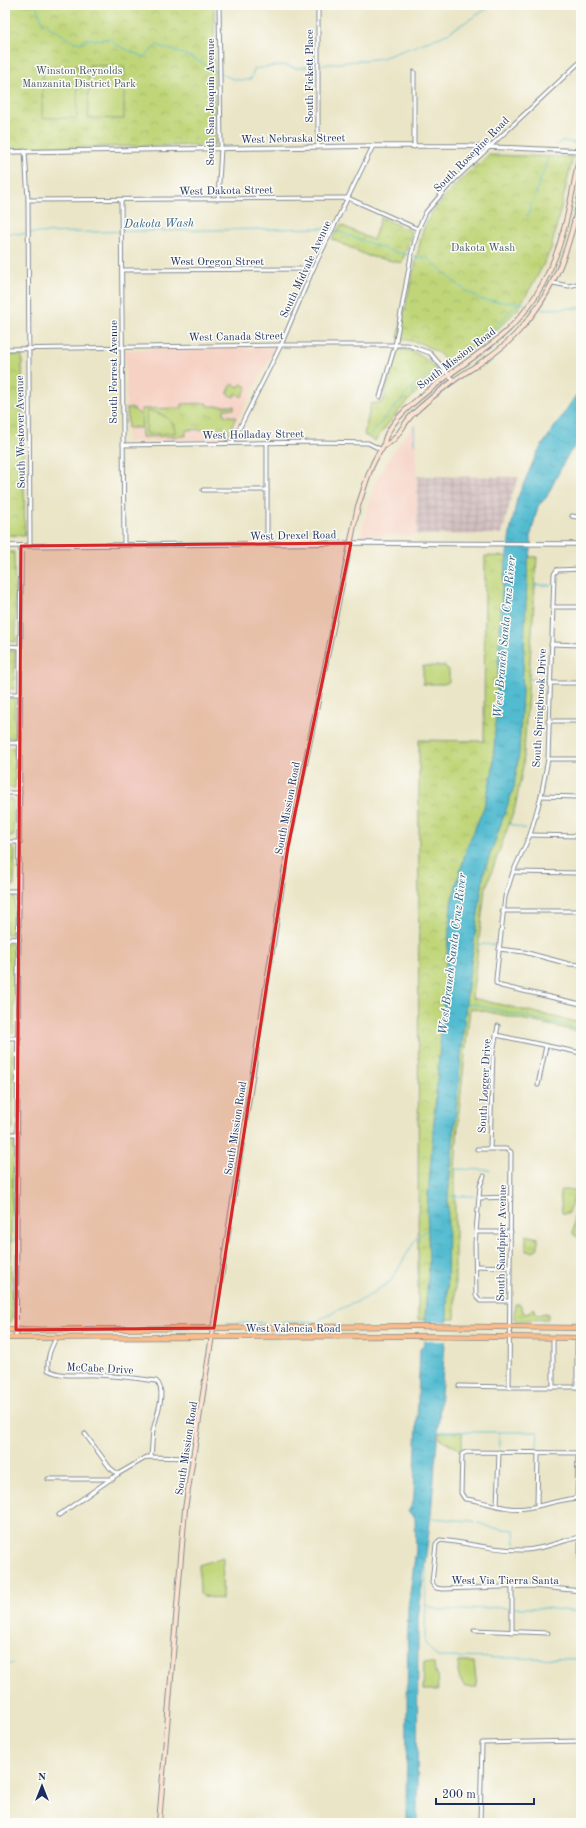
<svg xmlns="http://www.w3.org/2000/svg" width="586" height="1828" font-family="'Old Standard TT',serif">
	<defs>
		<pattern id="industrial-grid" width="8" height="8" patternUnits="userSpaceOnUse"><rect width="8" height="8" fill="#d1bfbe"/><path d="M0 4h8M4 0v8" fill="none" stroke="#b3a4a6"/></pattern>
		<pattern id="grass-tufts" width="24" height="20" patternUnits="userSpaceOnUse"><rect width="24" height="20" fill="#bfd578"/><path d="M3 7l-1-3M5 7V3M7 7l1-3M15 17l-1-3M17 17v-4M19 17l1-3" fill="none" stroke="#a4b76a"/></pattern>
		<pattern id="park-crowns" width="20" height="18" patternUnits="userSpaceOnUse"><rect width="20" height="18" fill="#bfd578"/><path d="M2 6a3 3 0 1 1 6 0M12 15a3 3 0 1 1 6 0" fill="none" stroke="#a4b76a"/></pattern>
		<pattern id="water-ripples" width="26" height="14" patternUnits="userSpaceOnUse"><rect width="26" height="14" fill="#53bbd0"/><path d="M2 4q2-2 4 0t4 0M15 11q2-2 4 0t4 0" fill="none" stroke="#4498ac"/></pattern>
	</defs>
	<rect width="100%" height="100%" fill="#fdfcf7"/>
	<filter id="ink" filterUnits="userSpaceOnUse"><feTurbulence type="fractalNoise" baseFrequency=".025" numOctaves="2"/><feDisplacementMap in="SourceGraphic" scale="8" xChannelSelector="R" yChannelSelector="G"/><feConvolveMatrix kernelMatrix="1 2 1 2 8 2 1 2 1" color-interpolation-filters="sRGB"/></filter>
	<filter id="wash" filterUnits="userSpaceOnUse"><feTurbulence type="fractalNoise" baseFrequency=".012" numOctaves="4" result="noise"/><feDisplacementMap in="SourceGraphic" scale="16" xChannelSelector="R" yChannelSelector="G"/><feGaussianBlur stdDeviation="0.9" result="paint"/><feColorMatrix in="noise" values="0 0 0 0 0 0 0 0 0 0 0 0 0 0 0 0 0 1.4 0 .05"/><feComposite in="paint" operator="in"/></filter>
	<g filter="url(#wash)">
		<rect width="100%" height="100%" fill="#eae5c6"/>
		<g fill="#f6d2c4">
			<path d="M275,347L228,439L127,442L125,350Z"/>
			<path d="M416,422L417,535L361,536L375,483L393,452Z"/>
		</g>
		<path fill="url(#industrial-grid)" d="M417,476L519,477L512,495L502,534L417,535Z"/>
		<g fill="url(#grass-tufts)" stroke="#6d826b">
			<path d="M207,403V406H234V409H224V415L236,417L226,439L225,429L186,430V436L142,437L141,409L182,408V404Z"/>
			<path d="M561,1190H576L569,1213H562L560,1191Z"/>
			<path d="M574,1214H581V1239L573,1234Z"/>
			<path d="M526,1235L538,1238V1248L533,1252L526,1251Z"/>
			<path d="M515,1304H520L524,1313L527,1314L533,1308L537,1315L545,1313L548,1314V1319L516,1321L514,1317Z"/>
		</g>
		<g fill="url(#park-crowns)" stroke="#6d826b">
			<path d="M5,5H214L215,145L34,148L5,151Z"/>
			<path d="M489,155L573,157L551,249L537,277L517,310L485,341L451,364L437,352L420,343L398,338L423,230L432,212L455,185Z"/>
			<path d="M381,217L412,232L402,263L368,256L332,239L341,225L373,240Z"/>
			<path d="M397,349C418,350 425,358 439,372C414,393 394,415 375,441L364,435L371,404L383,402Z"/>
			<path d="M5,354L22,355L25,536L5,535Z"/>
			<path d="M127,408H132L142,416L141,428H128Z"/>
			<path d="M5,552H14L16,642L5,641Z"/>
			<path d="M485,556L537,557L523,767L515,808L485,890L472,998L581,1023V1032L470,1008L459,1111L455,1170V1319L418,1320L419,740L484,741Z"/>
			<path d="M5,651H15L14,689H5Z"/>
			<path d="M5,698H15V738L5,737Z"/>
			<path d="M5,747L15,748V788H5Z"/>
			<path d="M5,799H13L14,836H5Z"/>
			<path d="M5,847H10L15,850L14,886H5Z"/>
			<path d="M5,895L15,896V930L11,934H5Z"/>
			<path d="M5,943L14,944V1033H5Z"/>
			<rect x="5" y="1043" width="8" height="85"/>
			<path d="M5,1137H11L14,1141L11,1244L12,1319L8,1324H5Z"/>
			<path d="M439,1432H462V1449L461,1450L439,1438Z"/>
		</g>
		<g fill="#bfd578" stroke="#6d826b">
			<path d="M43,65L78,66L77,118H42Z"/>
			<path d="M89,65L124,66V119L88,118Z"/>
			<path d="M232,384L239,387L241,384L247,387L242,397L236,393L234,397L227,394Z"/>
			<path d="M147,411C160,412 175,419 175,433L147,434L146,430Z"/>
			<path d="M423,666H445L449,671V682L444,684H423Z"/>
			<path d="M223,1557L222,1600L200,1595L199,1565Z"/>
			<path d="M424,1662L434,1664L435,1673H437L438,1690H423Z"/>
			<path d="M459,1662H474L477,1687H466C458,1678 457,1674 459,1662Z"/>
		</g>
		<path fill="url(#water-ripples)" stroke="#377597" d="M581,388V437L566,458L546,498L538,506L531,534V550L528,562L519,754L514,787L484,872L467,992L448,1198L447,1319L445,1345L431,1514L418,1619L417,1823H406L408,1608L416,1550L415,1517L408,1512L413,1503L414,1495L420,1349C428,1343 427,1325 425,1316L429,1266L427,1209L451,903L467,847L484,807L493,769L502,591L510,533L517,499L537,453Z"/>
		<path fill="#eae5c6" d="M426,1322H447V1341H425Z"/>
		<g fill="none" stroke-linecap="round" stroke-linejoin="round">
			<g stroke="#53bbd0" stroke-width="1">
				<path d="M36,5L43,23L74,42L84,43L86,38L95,40L110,38L116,45L144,57L157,45C169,50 183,53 195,59C211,67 232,85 251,79L254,69L282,65L297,68L382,58L443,36L493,5"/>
				<path d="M554,146L562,141L576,143"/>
				<path d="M527,217L549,156"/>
				<path d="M5,233L26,234"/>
				<path d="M30,233L328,228L394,252L410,255"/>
				<path d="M413,256L429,259L459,286L482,300L527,304"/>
				<path d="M540,308L544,309L581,308"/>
				<path d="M447,363L489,333L518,303"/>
				<path d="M413,394V387"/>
				<path d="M414,426V444L416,446"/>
				<path d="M369,436L416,383L439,368"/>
				<path d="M574,446L581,458"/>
				<path d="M533,585H551"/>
				<path d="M530,679H546"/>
				<path d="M510,824L525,829"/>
				<path d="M479,944L494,945"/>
				<path d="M466,1003L581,1029"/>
				<path d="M456,1169L490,1170"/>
				<path d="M451,1196H474"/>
				<path d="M5,1246L13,1240"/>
				<path d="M226,1323L315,1322L340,1309L364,1299L391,1281L417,1237L427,1230"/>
				<path d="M438,1432H538L537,1446"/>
				<path d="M499,1433V1448"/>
				<path d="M430,1518L472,1521L493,1528L514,1530L515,1544"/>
				<path d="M423,1565L426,1568L425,1643L437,1657L581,1659"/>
				<path d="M426,1605C443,1615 466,1609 485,1608C493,1607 502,1608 511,1608"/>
				<path d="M514,1608H545L581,1612"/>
				<path d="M5,1665L13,1663"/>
			</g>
		</g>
	</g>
	<g filter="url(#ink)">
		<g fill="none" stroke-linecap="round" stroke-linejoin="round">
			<defs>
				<g id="minor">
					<path d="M318,5V147"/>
					<path d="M414,72V147"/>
					<path d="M25,151L28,200L30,546"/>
					<path d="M218,199L221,148L219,5"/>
					<path d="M28,200L348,198L418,229"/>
					<path d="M121,200L124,545"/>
					<path d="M122,270L313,269"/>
					<path d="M553,283L569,286L581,283"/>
					<path d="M5,349L281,345H408L430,353L454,381"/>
					<path d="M380,397L395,346L411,256L418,229L426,212L451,183L581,61"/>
					<path d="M232,443L281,345L313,269L373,146"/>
					<path d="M123,445L318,442L368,443L382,450"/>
					<path d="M203,490H267"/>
					<path d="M572,516L581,518"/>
					<path d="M267,544V443"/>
					<path d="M557,570L554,574L548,759L541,796L530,835L513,872L505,897L496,979V983L501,986L581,1004"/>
					<path d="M557,570L581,569"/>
					<path d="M553,607H581"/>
					<path d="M551,644L581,645"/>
					<path d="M5,646L20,647"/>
					<path d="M550,683H581"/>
					<path d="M5,694H20"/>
					<path d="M548,721H581"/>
					<path d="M5,743H19"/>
					<path d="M548,759H581"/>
					<path d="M5,793H20"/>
					<path d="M541,796L580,797"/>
					<path d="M530,835L581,836"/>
					<path d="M5,842H20"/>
					<path d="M513,872L581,873"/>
					<path d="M5,891H19"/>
					<path d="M502,911H581"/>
					<path d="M499,949L524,952L569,964L581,965"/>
					<path d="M496,1035L581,1053"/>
					<path d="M5,1038H19"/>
					<path d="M538,1085L546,1046"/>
					<path d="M5,1134H18"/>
					<path d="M490,1148L493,1052L498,1026"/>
					<path d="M477,1149H506L511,1152L509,1387H553"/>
					<path d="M484,1176L480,1186L475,1243L476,1295L480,1301H509"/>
					<path d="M479,1198L511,1197"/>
					<path d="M476,1232H511"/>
					<path d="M476,1266L510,1267"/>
					<path d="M56,1338C50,1350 47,1357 48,1370C64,1378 80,1374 97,1375C117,1376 137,1378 156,1381C168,1390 155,1419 153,1431C152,1439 152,1448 151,1456"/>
					<path d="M553,1338V1387H577"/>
					<path d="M577,1338V1387H581"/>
					<path d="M459,1386L509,1387"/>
					<path d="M85,1434L110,1468L118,1474"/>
					<path d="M581,1453L467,1452L462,1454L461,1493L465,1499C485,1501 505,1511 526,1508C545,1506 562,1498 581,1498"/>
					<path d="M48,1479H113"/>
					<path d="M577,1498L578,1453"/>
					<path d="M497,1506L499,1452"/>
					<path d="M537,1506L538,1453"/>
					<path d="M59,1515L118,1474L147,1457L193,1458"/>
					<path d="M580,1537V1591"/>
					<path d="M581,1537C563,1540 545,1549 526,1550C495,1551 470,1543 440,1540L436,1544L432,1583L436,1588L442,1589L532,1586L581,1591"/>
					<path d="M512,1587V1632"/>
					<path d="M474,1630L548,1633"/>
					<path d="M480,1823L482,1743L581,1741"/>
				</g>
				<g id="tertiary">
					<path d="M5,152L373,146H466L581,151"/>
					<path d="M5,546L351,543L581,544"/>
					<path d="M5,939H19"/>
					<path d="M16,1338L21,546"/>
				</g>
				<g id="secondary">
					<path d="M384,446C384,409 484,356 510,328C562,275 567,216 581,148"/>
					<path d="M159,1823L185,1509L288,847L358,506C365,487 370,463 383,447C386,444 390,443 393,440C400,433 404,424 411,416C424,403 438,392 453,381C475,366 498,353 516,334C556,291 570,247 581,192"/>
				</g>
				<g id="primary">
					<path d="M5,1330L412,1326L581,1328"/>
					<path d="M5,1338L409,1336L581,1338"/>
				</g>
			</defs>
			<use href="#minor" stroke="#828a92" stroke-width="5"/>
			<use href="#tertiary" stroke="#828a92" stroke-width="5.5"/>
			<use href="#secondary" stroke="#828a92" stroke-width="6"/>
			<use href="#primary" stroke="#828a92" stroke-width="6"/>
			<use href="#minor" stroke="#fff" stroke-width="3"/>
			<use href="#tertiary" stroke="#fff" stroke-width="3.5"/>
			<use href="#secondary" stroke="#fde4d0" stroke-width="4"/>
			<use href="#primary" stroke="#f9bc8a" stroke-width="4.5"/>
		</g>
	</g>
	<path fill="#d62828" fill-opacity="0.2" stroke="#d62828" stroke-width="3" stroke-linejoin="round" d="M351,543L288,847L214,1328L16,1330L21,546Z"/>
	<g text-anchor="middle" stroke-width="3" stroke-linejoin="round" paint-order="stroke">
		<g font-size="11" fill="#445864" stroke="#fdfcf7">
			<text x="79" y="74">Winston Reynolds<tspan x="79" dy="13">Manzanita District Park</tspan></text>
			<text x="483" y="251">Dakota Wash</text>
		</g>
		<g font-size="11" fill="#1b2f5e" stroke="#fdfcf7">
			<text transform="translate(309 76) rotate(-90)" y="4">South Fickett Place</text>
			<text transform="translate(210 102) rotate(-90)" y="4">South San Joaquin Avenue</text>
			<text transform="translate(293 138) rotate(-1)" y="4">West Nebraska Street</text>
			<text transform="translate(471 154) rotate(-45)" y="4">South Rosepine Road</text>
			<text transform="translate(226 190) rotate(-1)" y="4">West Dakota Street</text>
			<text x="217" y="265">West Oregon Street</text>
			<text transform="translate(305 269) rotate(-65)" y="4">South Midvale Avenue</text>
			<text transform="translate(236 336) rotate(-1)" y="4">West Canada Street</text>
			<text transform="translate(456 358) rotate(-37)" y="4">South Mission Road</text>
			<text transform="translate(113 372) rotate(-90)" y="4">South Forrest Avenue</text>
			<text transform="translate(20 432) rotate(-91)" y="4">South Westover Avenue</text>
			<text transform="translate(253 434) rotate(-1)" y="4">West Holladay Street</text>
			<text transform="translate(293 535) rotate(-1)" y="4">West Drexel Road</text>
			<text transform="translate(539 708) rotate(-87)" y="4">South Springbrook Drive</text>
			<text transform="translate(287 808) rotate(-79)" y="4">South Mission Road</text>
			<text transform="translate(484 1086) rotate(-87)" y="4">South Logger Drive</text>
			<text transform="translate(235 1128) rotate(-81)" y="4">South Mission Road</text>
			<text transform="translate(501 1243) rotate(-89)" y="4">South Sandpiper Avenue</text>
			<text x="293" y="1332">West Valencia Road</text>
			<text transform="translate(100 1368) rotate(3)" y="4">McCabe Drive</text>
			<text transform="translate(186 1448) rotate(-81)" y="4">South Mission Road</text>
			<text x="505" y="1584">West Via Tierra Santa</text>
		</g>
		<g font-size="12" font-style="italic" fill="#2f6086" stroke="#fdfcf7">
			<text transform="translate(159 223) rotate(-1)" y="4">Dakota Wash</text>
			<text transform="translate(504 637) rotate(-85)" y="4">West Branch Santa Cruz River</text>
			<text transform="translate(452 954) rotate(-83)" y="4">West Branch Santa Cruz River</text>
		</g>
	</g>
	<rect width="586" height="1828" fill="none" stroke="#fdfcf7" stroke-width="20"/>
	<g transform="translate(42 1786)" stroke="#fdfcf7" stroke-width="3" paint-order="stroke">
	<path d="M0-3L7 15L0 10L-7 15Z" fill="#1b2f5e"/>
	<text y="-6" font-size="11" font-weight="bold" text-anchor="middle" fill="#1b2f5e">N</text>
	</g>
	<path d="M436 1798v6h98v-6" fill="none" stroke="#1b2f5e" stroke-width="2"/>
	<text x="442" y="1798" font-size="12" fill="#1b2f5e" stroke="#fdfcf7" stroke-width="3" paint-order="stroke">200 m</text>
</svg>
